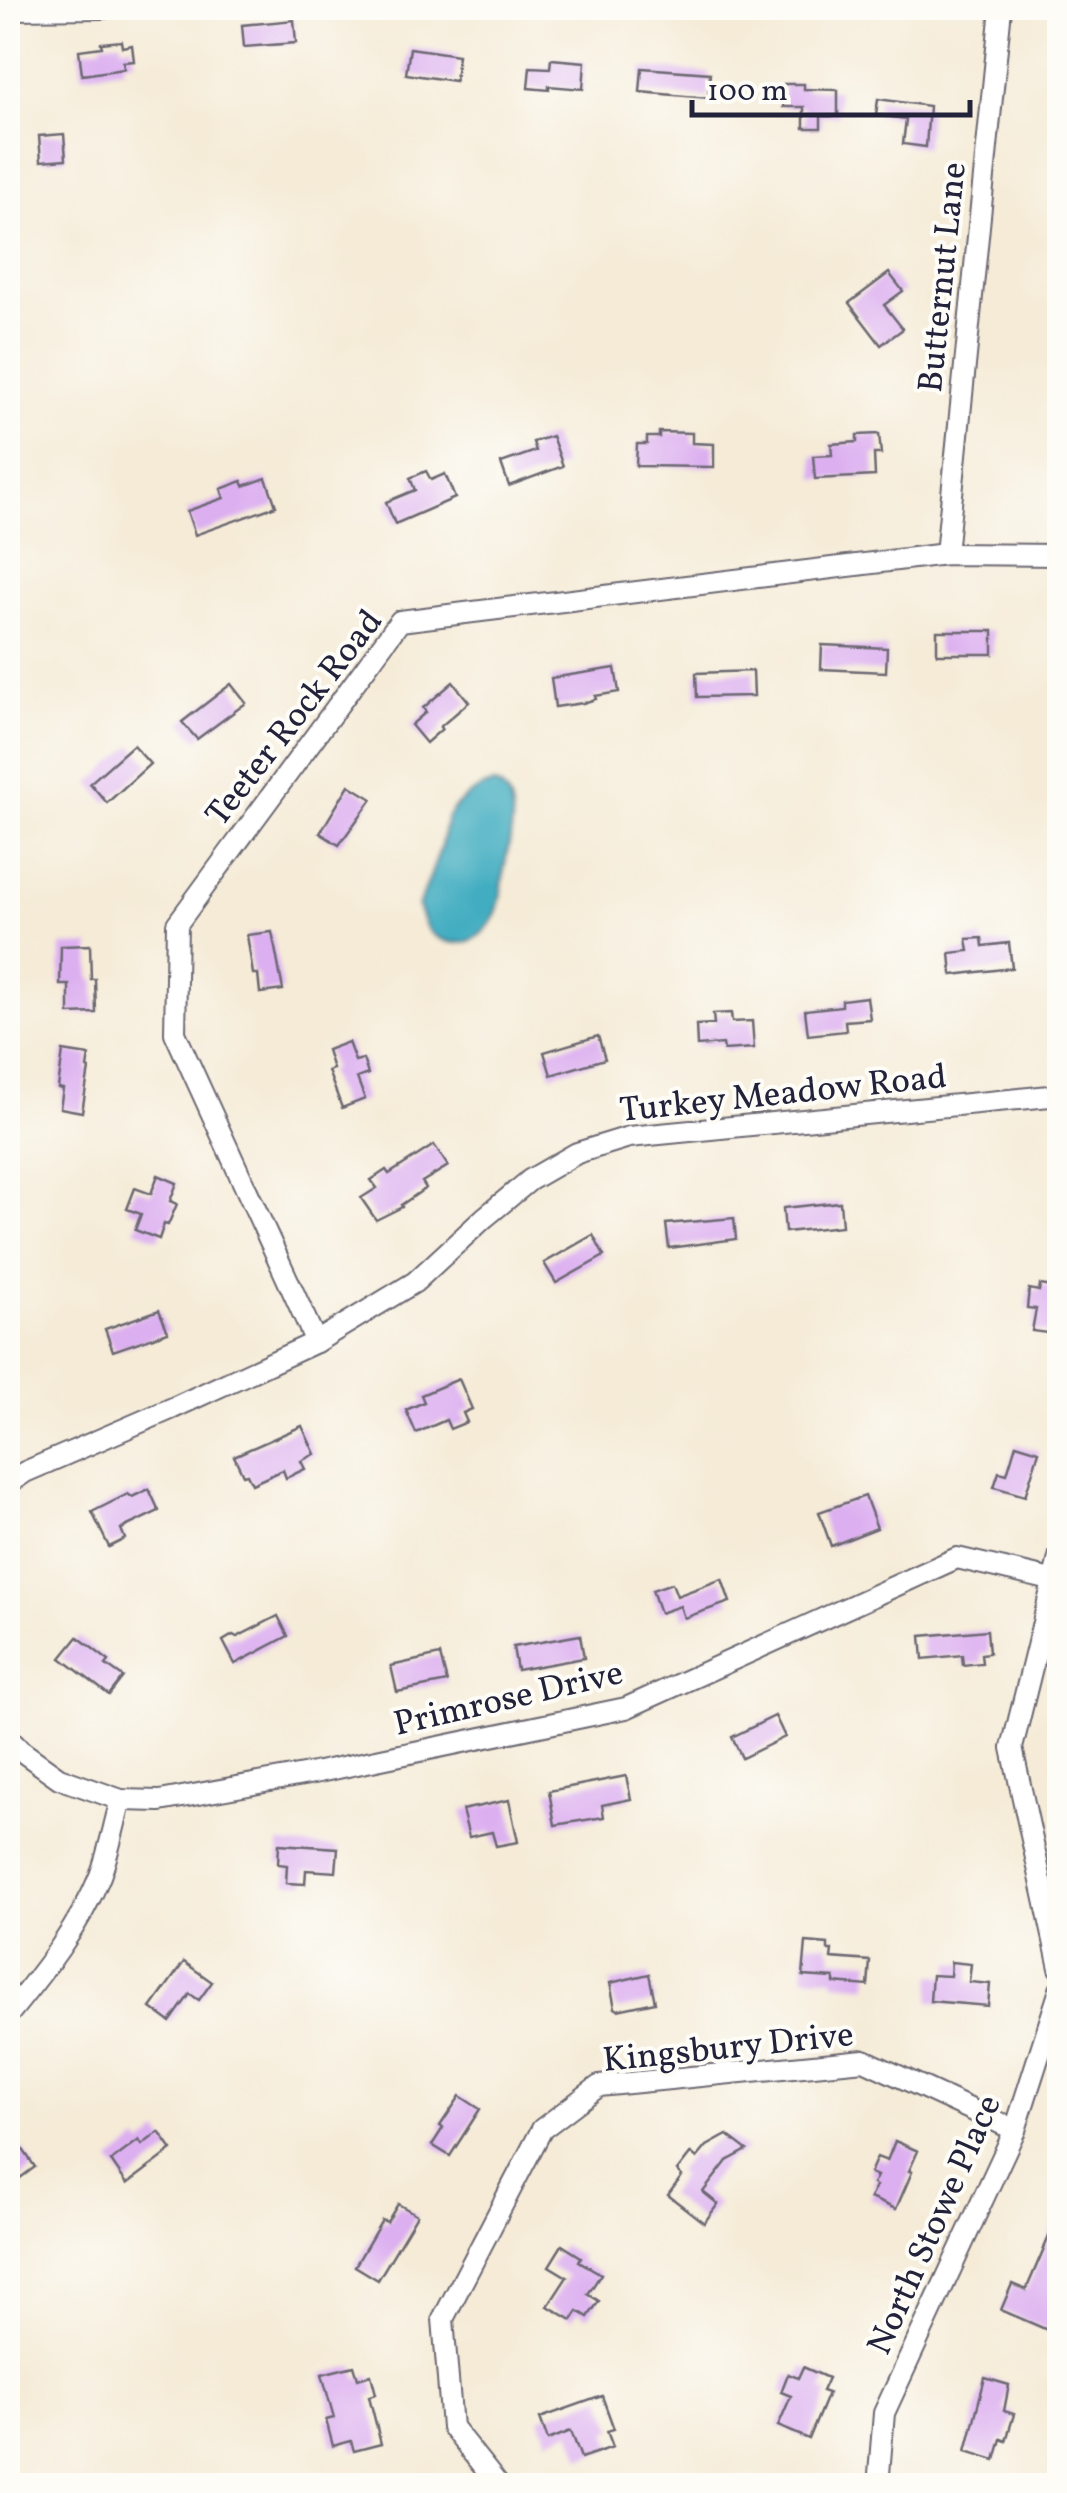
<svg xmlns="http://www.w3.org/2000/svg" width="1067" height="2493" font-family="Vollkorn,serif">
	<rect width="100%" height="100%" fill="#fdfcf7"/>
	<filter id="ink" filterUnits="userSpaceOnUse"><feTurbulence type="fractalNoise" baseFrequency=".01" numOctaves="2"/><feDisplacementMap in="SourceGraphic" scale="20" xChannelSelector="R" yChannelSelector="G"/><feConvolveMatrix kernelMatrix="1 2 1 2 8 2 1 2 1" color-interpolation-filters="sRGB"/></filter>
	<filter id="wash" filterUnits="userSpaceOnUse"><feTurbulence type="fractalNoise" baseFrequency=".0048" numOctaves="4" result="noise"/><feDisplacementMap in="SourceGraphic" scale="40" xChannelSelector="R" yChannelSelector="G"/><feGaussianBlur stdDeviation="2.25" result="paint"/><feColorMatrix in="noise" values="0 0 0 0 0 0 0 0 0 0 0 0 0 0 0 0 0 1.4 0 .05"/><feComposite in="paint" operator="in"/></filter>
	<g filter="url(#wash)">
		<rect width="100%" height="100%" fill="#f5ebd7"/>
		<path fill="#42adc1" stroke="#32687e" stroke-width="2.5" d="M494,784C525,797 508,844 504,869C502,884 502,900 495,915C486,934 468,948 446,941C438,938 431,935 427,928C423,922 421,913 418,907C427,885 437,861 443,838C445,830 444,822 449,815C457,802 479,786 494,784Z"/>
		<g id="blocks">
			<g fill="#dcaff0">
				<path d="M294,20L296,43L244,47L242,25Z"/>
				<path d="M121,41L122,47L132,45L134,61L123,62L124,69L82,75L79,50L102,47L101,43Z"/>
				<path d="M410,48L458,55L455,81L406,74Z"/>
				<path d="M551,59L585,62L583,89L549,86V90L528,88L530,67L550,68Z"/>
				<path d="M642,68L710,73L708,98L640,92Z"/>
				<path d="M784,84H804V89L838,90V116H821V128H804V107H783Z"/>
				<path d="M878,99L929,106L926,147L903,144L906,119L876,115Z"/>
				<path d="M64,134L66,159L41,161L39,136Z"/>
				<path d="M889,273L903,291L884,305L903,329L881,345L849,303Z"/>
				<path d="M659,432L692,433V443L714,444V467L636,466L637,444H647V437H659Z"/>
				<path d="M879,434L881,454H874L875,476L815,479L813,456L832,455L831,444L857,442V435Z"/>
				<path d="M552,436L563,466L509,486L501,463L536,451L533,442Z"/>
				<path d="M426,471L431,480L445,474L455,498L395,524L386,502L415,490L410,478Z"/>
				<path d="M266,478L276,506L195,535L187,511L224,498L221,489L242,481L244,486Z"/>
				<rect x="937" y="631" width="56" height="23"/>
				<path d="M822,645L887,648L886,672L821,669Z"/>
				<path d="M615,668L619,692L595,696L596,699L583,703L555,707L551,678Z"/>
				<path d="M753,671L754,696L697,697L696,673Z"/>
				<path d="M453,682L469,702L440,727L442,729L426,743L411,725L426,712L423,708Z"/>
				<path d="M231,684L246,703L197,739L182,722Z"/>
				<path d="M133,745L150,764L107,803L90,783Z"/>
				<path d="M349,785L372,799L339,845L320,833Z"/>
				<path d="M272,932L283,990L260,993L258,974H253L247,935Z"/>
				<path d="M982,938L983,946L1009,943L1012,968L952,975L950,953L969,951L967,939Z"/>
				<path d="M90,945L91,979H95L96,1013L69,1014V985H60L61,946Z"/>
				<path d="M867,997L870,1019L845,1021L846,1031L808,1035L805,1010L842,1006V1000Z"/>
				<path d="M731,1013L732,1022L752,1021L754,1048L724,1050L723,1044L697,1046L696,1025L714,1024L713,1014Z"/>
				<path d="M598,1036L605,1059L551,1075L544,1052Z"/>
				<path d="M348,1042L355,1061L363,1059L368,1074L357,1078L365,1099L342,1108L328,1071L333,1069L327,1050Z"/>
				<path d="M63,1051L89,1055L87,1068L89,1069L82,1112L60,1108L63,1089L58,1088Z"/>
				<path d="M434,1145L448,1166L422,1182L426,1188L401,1205L402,1207L376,1220L361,1198L377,1188L371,1180L386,1170L389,1174Z"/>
				<path d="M158,1175L177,1183L170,1201L177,1204L168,1225L164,1224L159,1239L135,1230L141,1214L127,1209L135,1188L151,1194Z"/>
				<path d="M840,1202L842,1226L785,1232L783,1208Z"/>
				<path d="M734,1218L736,1239L669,1248L666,1224Z"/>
				<path d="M593,1235L604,1256L556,1283L544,1263Z"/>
				<path d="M1040,1285L1060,1288V1310L1056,1334L1032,1331L1036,1309L1027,1308L1029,1289L1039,1291Z"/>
				<path d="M159,1310L168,1332L113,1351L105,1329Z"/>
				<path d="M459,1379L472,1409L463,1413L467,1422L450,1429L446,1420L416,1433L406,1410L424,1402L421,1395Z"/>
				<path d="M302,1426L315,1454L301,1461L305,1469L286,1478L283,1470L252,1484L247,1474L243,1475L234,1456Z"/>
				<path d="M1016,1444L1039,1451L1025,1496L994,1487L999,1472L1007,1474Z"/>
				<path d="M149,1489L159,1511L121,1529L125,1539L109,1547L92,1512L128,1494L132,1497Z"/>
				<path d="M865,1496L877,1528L831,1546L819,1512Z"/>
				<path d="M722,1579L730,1602L684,1618L680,1606L660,1613L652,1590L672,1583L677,1596Z"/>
				<path d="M278,1616L288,1636L235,1664L223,1641L233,1635L237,1637Z"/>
				<path d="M987,1630L989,1653L981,1654L982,1663L963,1665L962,1655L923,1659L921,1636Z"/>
				<path d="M580,1635L584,1658L517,1670L513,1647Z"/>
				<path d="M78,1637L109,1661L106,1665L123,1677L109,1695L61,1658Z"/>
				<path d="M440,1655L447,1682L397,1692L391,1666Z"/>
				<path d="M775,1716L785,1737L742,1758L732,1737Z"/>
				<path d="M626,1776L631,1799L602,1805L604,1817L555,1825L549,1791Z"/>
				<path d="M509,1800L518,1842L496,1846L492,1832L469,1837L462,1810Z"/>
				<path d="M279,1844L338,1848L336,1872L306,1870L305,1884L286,1883L287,1865L278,1864Z"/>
				<path d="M806,1942L828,1944V1950H832L831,1958L870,1961L868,1986L834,1983V1978L803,1976Z"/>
				<path d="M184,1962L212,1982L199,2000L190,1994L170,2022L151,2008Z"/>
				<path d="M951,1962L971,1964L969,1982L990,1984L988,2006L930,2001L932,1975L950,1976Z"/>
				<path d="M649,1974L655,2002L618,2010L615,2008L610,1983Z"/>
				<path d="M460,2096L480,2109L450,2156L432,2145L443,2128L440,2126Z"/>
				<path d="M159,2132L172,2150L127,2184L111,2161L139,2140L142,2145Z"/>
				<path d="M727,2135L747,2150L727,2161L703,2192L718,2204L704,2223L668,2195L682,2176L677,2171L691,2153L697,2158L707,2146Z"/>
				<path d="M895,2141L918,2151L909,2171L912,2172L896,2209L870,2198L876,2186L873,2184L877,2176L870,2173L877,2157L887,2161Z"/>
				<path d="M22,2148L35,2167L8,2187V2158Z"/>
				<path d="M398,2204L417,2215L378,2280L355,2266L382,2220L387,2222Z"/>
				<path d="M1060,2211V2315L1052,2332L1001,2310L1012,2284L1026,2290Z"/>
				<path d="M562,2245L581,2257L579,2261L601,2274L588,2294L599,2301L588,2317L578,2311L572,2320L548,2306L567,2277L549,2266Z"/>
				<path d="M354,2366L358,2379L371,2375L376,2394L369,2396L381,2444L354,2451L351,2441L333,2446L326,2420L334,2418L322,2374Z"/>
				<path d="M803,2367L828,2378L822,2391L828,2393L809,2439L778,2426L791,2396L781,2392L788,2374L798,2378Z"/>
				<path d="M985,2378L1009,2385L1004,2411L1014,2414L1006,2441L1001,2439L995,2460L966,2451Z"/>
				<path d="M602,2396L614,2429L607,2431L613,2447L581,2458L571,2431L548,2440L540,2418Z"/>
			</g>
		</g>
	</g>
	<g filter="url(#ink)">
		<use href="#blocks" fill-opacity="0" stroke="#6c6872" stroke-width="2.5"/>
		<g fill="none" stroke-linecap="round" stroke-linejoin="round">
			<defs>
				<g id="minor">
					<path d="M8,9L103,8"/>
					<path d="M946,554L1001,8"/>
					<path d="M316,1342L175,1033L177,924L400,621L946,554L1060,555"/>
					<path d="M8,1484L25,1472L173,1408L316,1342L415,1282L484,1218L530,1180L577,1153L629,1137L1060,1095"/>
					<path d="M1060,1554L1012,1748L1060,1968"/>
					<path d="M8,1738L20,1750L59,1778L121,1800L160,1801L314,1773L626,1708L957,1558L1060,1582"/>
					<path d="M8,2015C42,1973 79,1928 100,1876C109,1852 114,1825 121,1800"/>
					<path d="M499,2486L452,2427L443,2319L542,2129L599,2086L864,2060L1015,2130"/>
					<path d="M878,2486L884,2413L1015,2130L1060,1990"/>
				</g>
			</defs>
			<use href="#minor" stroke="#6c6872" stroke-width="24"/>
			<use href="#minor" stroke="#fff" stroke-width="20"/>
		</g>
	</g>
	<g text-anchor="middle" stroke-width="8" stroke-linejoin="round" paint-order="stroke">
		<g font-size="35" fill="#22223b" stroke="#fdfcf7">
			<text transform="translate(941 277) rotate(-84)" y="12">Butternut Lane</text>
			<text transform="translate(293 717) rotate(-52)" y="12">Teeter Rock Road</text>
			<text transform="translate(783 1092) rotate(-6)" y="12">Turkey Meadow Road</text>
			<text transform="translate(508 1697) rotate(-13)" y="12">Primrose Drive</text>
			<text transform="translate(728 2046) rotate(-6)" y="12">Kingsbury Drive</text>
			<text transform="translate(933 2224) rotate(-66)" y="12">North Stowe Place</text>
		</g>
	</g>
	<rect width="1067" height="2493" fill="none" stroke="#fdfcf7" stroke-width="40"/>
	<path d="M692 100v15h278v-15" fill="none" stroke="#22223b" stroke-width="5"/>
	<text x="707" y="100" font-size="30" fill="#22223b" stroke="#fdfcf7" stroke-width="8" paint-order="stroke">100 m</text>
</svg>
